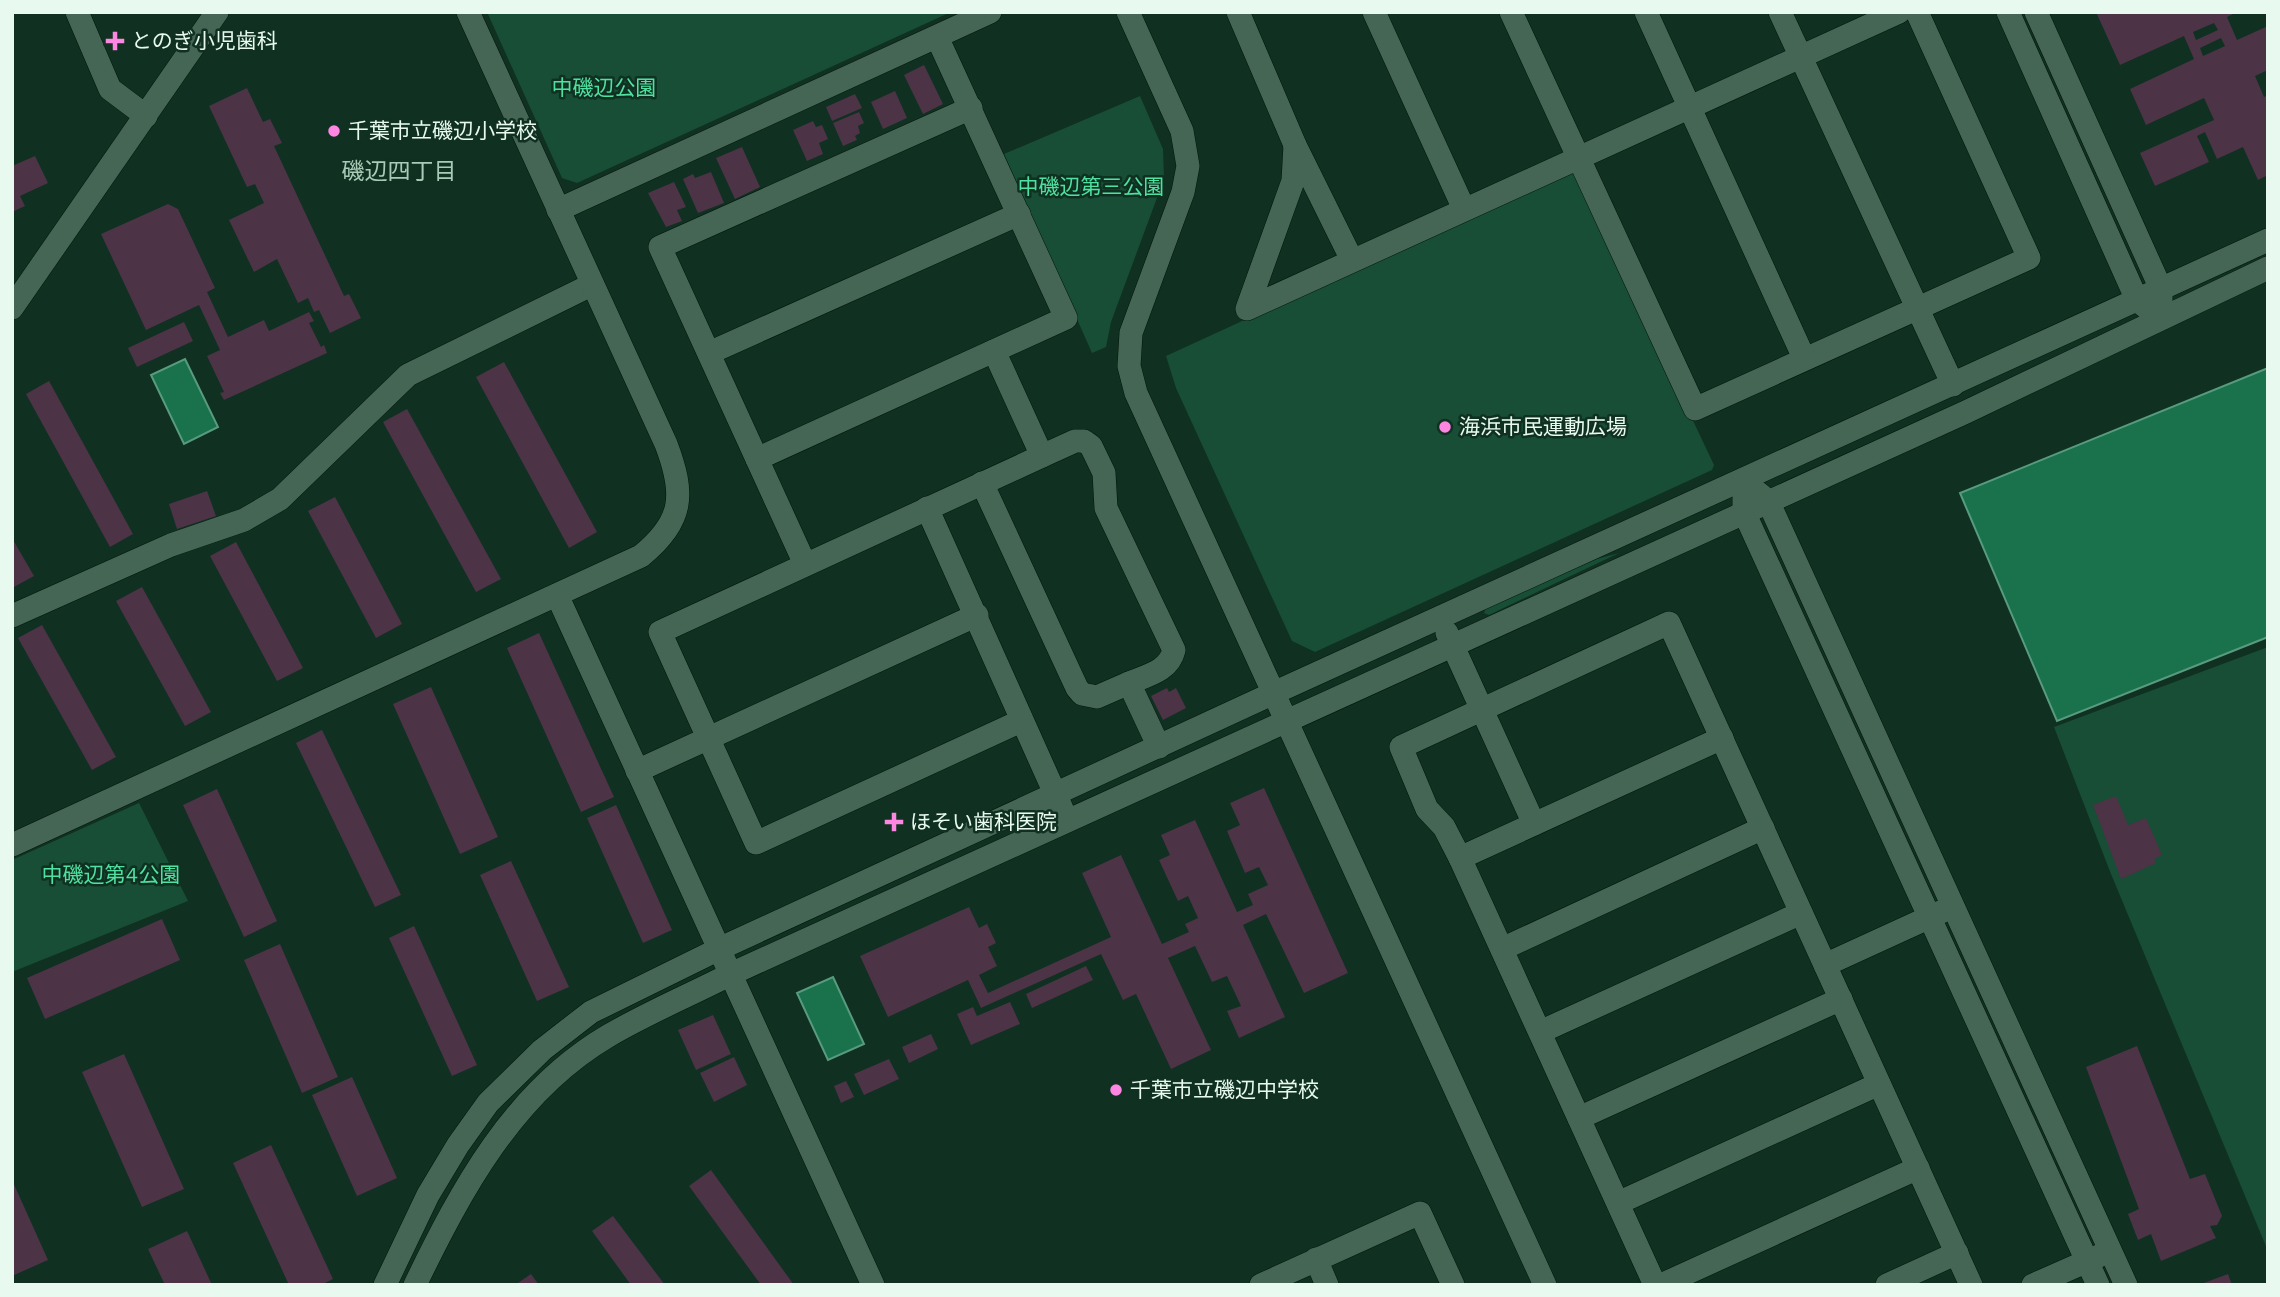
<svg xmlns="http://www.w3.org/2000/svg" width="2280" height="1297" font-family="'Work Sans','Noto Sans JP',sans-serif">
	<rect width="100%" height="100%" fill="#103021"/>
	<g fill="#174e35">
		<path d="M487,12H951L577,183L562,178Z"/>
		<path d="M1140,96L1163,149L1164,179L1111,322L1106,347L1092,353L1004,154Z"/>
		<path d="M1567,172L1577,175L1714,465L1712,470L1315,652L1292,641L1176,388L1166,356Z"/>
		<path d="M1619,553L1489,615L1484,613L1486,608L1597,559Z"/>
		<path d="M2268,647V1251L2111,874L2054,727Z"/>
		<path d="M139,803L188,901L12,972V860Z"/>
	</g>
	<g fill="#1a724d" stroke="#589b7e" stroke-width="2">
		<path d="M185,359L218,427L184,444L151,375Z"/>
		<path d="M2268,368V637L2057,721L1960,493Z"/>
		<path d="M833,977L864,1044L828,1060L797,993Z"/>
	</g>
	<g fill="#4c3346" fill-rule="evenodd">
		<path d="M2096,12H2237L2227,17L2237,40L2268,26V70L2255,76L2264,97L2268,95V175L2258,180L2243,147L2217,159L2205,132L2197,136L2209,162L2155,186L2140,153L2214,120L2204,98L2146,125L2130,89L2194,59L2184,36L2120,65ZM2214,23L2218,30L2196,40L2193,32ZM2221,38L2225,46L2203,56L2200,48Z"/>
		<path d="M924,65L943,104L923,114L904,75Z"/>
		<path d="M247,88L263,122L270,119L282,143L274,146L344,296L349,294L361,318L330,333L319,310L314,312L308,298L298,303L277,259L254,272L229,220L264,203L255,184L247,187L209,106Z"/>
		<path d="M895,91L907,118L883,129L871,102Z"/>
		<path d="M855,94L862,108L832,121L826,107Z"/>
		<path d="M859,112L864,123L858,126L860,133L855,136L857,140L843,146L833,123Z"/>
		<path d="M813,121L816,127L822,125L828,139L819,143L823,154L807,161L793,130Z"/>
		<path d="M742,147L760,187L735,199L716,158Z"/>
		<path d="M35,156L48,183L20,196L25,206L12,212V166Z"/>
		<path d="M711,172L724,203L698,213L683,179L693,174L695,178Z"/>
		<path d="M674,182L686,207L677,210L682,221L666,227L648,193Z"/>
		<path d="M168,204L178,209L215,288L207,292L228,337L264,320L269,331L309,312L314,321L309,323L321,347L324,345L327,353L224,400L220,393L224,392L207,356L220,350L199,305L146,330L101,234Z"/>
		<path d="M184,322L193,341L137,367L128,348Z"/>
		<path d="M504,362L597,532L569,548L476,377Z"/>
		<path d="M49,381L133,534L110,547L26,394Z"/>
		<path d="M407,409L501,579L476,592L383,422Z"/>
		<path d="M207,491L216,516L177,529L169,504Z"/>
		<path d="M335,497L402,624L376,638L308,511Z"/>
		<path d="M12,538L34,576L12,588Z"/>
		<path d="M236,542L303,668L277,681L210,556Z"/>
		<path d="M142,587L211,712L185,726L116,601Z"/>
		<path d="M42,625L116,757L92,770L18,638Z"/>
		<path d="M539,633L614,797L581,812L507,648Z"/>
		<path d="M431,687L498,837L460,854L393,704Z"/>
		<path d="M1167,688L1169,692L1176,688L1186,708L1163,720L1151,696Z"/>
		<path d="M322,730L401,895L375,907L296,743Z"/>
		<path d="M1264,788L1348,973L1304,993L1266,914L1243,925L1285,1017L1239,1038L1227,1011L1241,1006L1227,976L1212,982L1195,946L1168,958L1211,1050L1171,1069L1136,994L1123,1000L1101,954L981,1008L968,980L888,1017L860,956L969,907L979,928L987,924L996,943L988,947L997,966L979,975L988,993L1111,937L1082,873L1121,855L1162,944L1189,932L1185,924L1198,918L1188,896L1178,901L1159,860L1170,855L1161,835L1195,820L1237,912L1253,905L1248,894L1268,885L1259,867L1245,873L1227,831L1240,825L1230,803Z"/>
		<path d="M217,789L277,921L244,937L183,805Z"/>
		<path d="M2116,796L2128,825L2146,818L2162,855L2154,859L2156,863L2121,879L2093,805Z"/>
		<path d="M616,805L672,930L643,943L587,818Z"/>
		<path d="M511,861L569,987L537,1001L480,875Z"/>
		<path d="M162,919L180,960L45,1019L27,978Z"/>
		<path d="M414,926L477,1065L452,1076L389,938Z"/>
		<path d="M280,944L338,1077L302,1093L244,960Z"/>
		<path d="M1086,966L1093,980L1032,1008L1026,994Z"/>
		<path d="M1010,1002L1020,1024L971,1045L957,1014L973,1007L977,1016Z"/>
		<path d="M713,1015L731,1054L696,1070L678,1030Z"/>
		<path d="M931,1034L938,1049L909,1063L902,1047Z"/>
		<path d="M2137,1046L2190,1179L2205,1174L2222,1216L2217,1225L2210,1226L2216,1238L2161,1261L2151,1234L2138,1240L2128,1214L2139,1209L2086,1067Z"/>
		<path d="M124,1054L184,1189L142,1207L82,1072Z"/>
		<path d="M734,1057L747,1085L714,1102L700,1073Z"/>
		<path d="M889,1059L899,1079L864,1095L854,1074Z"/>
		<path d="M352,1077L397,1178L357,1196L312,1095Z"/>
		<path d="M846,1081L854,1097L841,1103L834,1086Z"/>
		<path d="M271,1145L333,1279L321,1285H289L233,1163Z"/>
		<path d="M711,1170L794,1285H761L689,1186Z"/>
		<path d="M12,1180L48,1260L12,1276Z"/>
		<path d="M613,1216L665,1285H631L592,1231Z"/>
		<path d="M187,1231L212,1285H165L148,1249Z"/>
		<path d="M531,1274L539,1285H515Z"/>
		<path d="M2228,1274L2232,1285H2201V1284Z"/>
	</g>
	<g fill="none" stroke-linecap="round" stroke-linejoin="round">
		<defs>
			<g id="minor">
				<path d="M77,12L110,89L146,116"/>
				<path d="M1128,12L1182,131L1188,166L1183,192L1131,333L1129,366L1136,393L1545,1285"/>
				<path d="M1238,12L1295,145L1352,260"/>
				<path d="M1374,12L1464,209"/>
				<path d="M1511,12L1695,409L2029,258L1917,12"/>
				<path d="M1646,12L1804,358"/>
				<path d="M1780,12L1953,385"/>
				<path d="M2008,12L2137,300L2147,308"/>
				<path d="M2036,12L2161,289V302"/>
				<path d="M1295,145L1293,181L1247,309L1899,12"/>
				<path d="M558,210L990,12"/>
				<path d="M12,308L217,12"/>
				<path d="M994,351L1042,456L660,632L756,843L1021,721"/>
				<path d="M709,353L1019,214"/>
				<path d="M1042,456L1075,441H1084L1091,446L1104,473L1106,508L1174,650C1169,671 1148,675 1129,683L1159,747"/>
				<path d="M757,459L1066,318L937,37"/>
				<path d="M982,483L1077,688L1082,694L1097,697L1129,683"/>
				<path d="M1757,492L1768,501L2126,1285"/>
				<path d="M1744,497V512L2098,1285"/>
				<path d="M927,508L1062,809"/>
				<path d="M805,564L660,247L971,108"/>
				<path d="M557,595L873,1285"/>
				<path d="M12,616L171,545L244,520L280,499L408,375L591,285"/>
				<path d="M1447,633L1534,824"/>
				<path d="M637,771L977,615"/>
				<path d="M12,845L641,556C684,521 685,494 666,444L468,12"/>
				<path d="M1460,858L1722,738"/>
				<path d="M1502,949L1763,828"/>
				<path d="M1825,965L1943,911"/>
				<path d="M1540,1032L1801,913"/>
				<path d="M1579,1118L1841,999"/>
				<path d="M1618,1203L1879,1084"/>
				<path d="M1316,1259L1327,1285"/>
				<path d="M385,1285L428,1195L458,1145L488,1103L542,1050L591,1012L719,949L1276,692L2268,240"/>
				<path d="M415,1285C461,1190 513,1092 608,1036C647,1013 690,995 731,974L1966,412L2268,268"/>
				<path d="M1261,1285L1420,1213L1453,1285"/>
				<path d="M1655,1285L1460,858L1444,827L1427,809L1401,747L1669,623L1971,1285"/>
				<path d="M1661,1285L1918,1168"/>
				<path d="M1887,1285L1957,1253"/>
				<path d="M2033,1285L2101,1255"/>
			</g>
		</defs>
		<use href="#minor" stroke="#00170a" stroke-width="24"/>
		<use href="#minor" stroke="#466655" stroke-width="23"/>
	</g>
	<g fill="#fd86e2" stroke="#103021" stroke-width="2.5">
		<path d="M111.5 30.5h7v7h7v7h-7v7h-7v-7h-7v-7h7z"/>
		<circle cx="334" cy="131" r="7"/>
		<circle cx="1445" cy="427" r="7"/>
		<path d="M890.5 811.5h7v7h7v7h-7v7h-7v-7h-7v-7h7z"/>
		<circle cx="1116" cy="1090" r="7"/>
	</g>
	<g text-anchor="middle" stroke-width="5" stroke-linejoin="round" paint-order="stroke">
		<g font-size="21" fill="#e8faef" stroke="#103021" text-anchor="start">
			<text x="131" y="48">とのぎ小児歯科</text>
			<text x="348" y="138">千葉市立磯辺小学校</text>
			<text x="1459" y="434">海浜市民運動広場</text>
			<text x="910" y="829">ほそい歯科医院</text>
			<text x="1130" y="1097">千葉市立磯辺中学校</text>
		</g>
		<g font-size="21" fill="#4fe1a0" stroke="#103021">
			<text x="604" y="95">中磯辺公園</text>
			<text x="1091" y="194">中磯辺第三公園</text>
			<text x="111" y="882">中磯辺第4公園</text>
		</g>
		<g font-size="23" fill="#a7cbb7" stroke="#103021">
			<text x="399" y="179">磯辺四丁目</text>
		</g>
	</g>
	<rect width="2280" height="1297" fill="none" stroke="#e8faef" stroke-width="28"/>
</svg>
